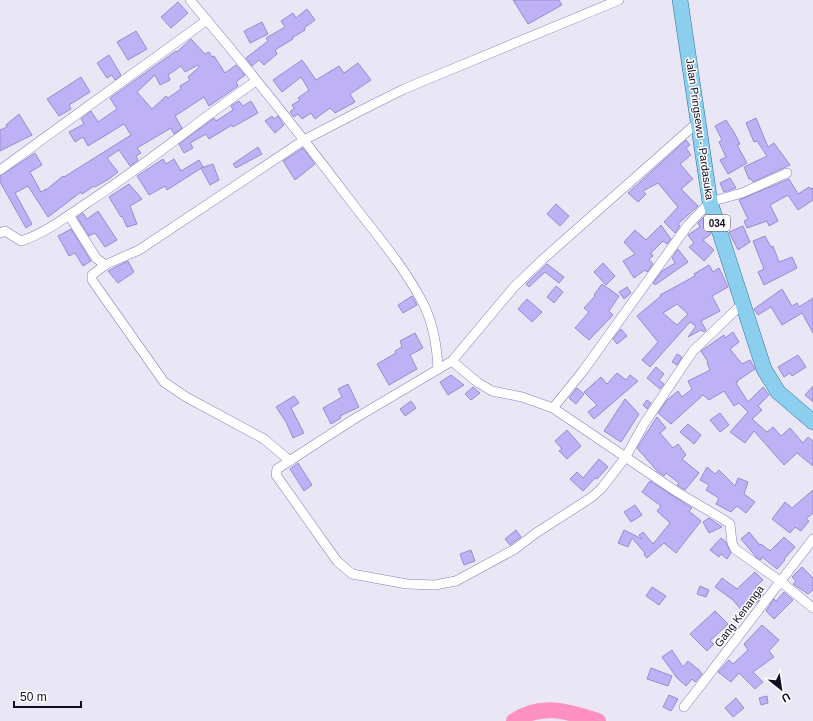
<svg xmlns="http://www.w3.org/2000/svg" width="813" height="721" font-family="Helvetica,sans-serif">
	<rect width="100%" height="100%" fill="#e9e7f5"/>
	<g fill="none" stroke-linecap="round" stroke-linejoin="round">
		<path stroke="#fe91c1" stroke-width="16" d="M514,721C542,702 570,712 598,721"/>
	</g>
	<g fill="#beb1f5" stroke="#998cce" fill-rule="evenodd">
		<path d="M513,0H559L562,5L528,24Z"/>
		<path d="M178,2L188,13L171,28L161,17Z"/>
		<path d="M307,9L315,20L304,28L305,30L292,38L293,39L275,50L277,54L264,65L259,60L252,66L246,58L268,41L266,38L285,27L281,21L293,13L296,18Z"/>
		<path d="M262,22L268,34L250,43L244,31Z"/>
		<path d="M136,31L147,49L128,60L117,42Z"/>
		<path d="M191,39L205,54L209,52L212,57L214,56L225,73L236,65L245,75L236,82L238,86L209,106L204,97L175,116L182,128L174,134L171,128L137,148L141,153L136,156L138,160L130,166L119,150L107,158L118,172L109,179L95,187L94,186L82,194L81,192L48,217L28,186L15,193L32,224L26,228L0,182V176L35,153L42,165L30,172L41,192L46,189V190L63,176L64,177L131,135L124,124L88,146L83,137L75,142L69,132L84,124L81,119L91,111L98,122L117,109L110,98L176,51L177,52ZM198,65L199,67L188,77L190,80L180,86L181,89L168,98L166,96L152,109L137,92L155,75L160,85L170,80L168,75L181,66L185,72Z"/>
		<path d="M109,55L121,75L115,80L112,75L107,78L97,63Z"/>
		<path d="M302,60L316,80L339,66L344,73L358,63L371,80L350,94L355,102L335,113L330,108L315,119L311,113L302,119L298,114L294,117L290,112L294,108L292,105L300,100L298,98L309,90L301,77L282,92L273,80Z"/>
		<path d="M81,77L90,92L69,105L71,109L59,116L47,99Z"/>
		<path d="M239,101L243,106L251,101L258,113L233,127L232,125L209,139L206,134L190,143L193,148L184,153L179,144L214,118L216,121L233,110L231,106Z"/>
		<path d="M19,114L32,135L0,151V130L7,127L6,125Z"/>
		<path d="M272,116L274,119L278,116L284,125L275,133L265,121Z"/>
		<path d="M756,118L768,147L774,143L790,165L753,182L751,179H749L744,167L767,156L757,141L754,142L746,123Z"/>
		<path d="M726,120L735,134L740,144L737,145L747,163L728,174L720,160L726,157L719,142L722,140L715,126Z"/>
		<path d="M686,140L690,145L686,148L691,155L680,164L693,179L681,189L698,206L678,224L680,226L675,233L664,222L678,207L658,183L643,191L646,194L638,202L628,193Z"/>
		<path d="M258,147L262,154L236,168L233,164Z"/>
		<path d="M303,148L315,164L295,180L283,161Z"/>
		<path d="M163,159L166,164L174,159L181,171L199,160L203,167L167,190L165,186L149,195L137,176Z"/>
		<path d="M213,164L219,180L210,185L201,168Z"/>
		<path d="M730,178L736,188L724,192L720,183Z"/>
		<path d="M789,179L798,194L809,187L810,189L813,188V200L798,210L788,195L770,205L778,221L769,226L767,221L747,228L744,221L748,219L739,200Z"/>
		<path d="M129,184L142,199L130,206L137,224L127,227L122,216L121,217L109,197Z"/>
		<path d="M556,204L569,216L560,226L547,214Z"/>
		<path d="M98,211L117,240L105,247L95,233L89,236L77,217L83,213L87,219Z"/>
		<path d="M705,216L711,234L703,240L714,250L704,261L689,247L694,243L688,235L700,227L698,223Z"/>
		<path d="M661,225L671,239L667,244L663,241L651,253L653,256L649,259L653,264L647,272L645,270L634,278L623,261L635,254L624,242L635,230L646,240Z"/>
		<path d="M743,226L750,242L738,250L729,232Z"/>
		<path d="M71,229L91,261L83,266L75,253L69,256L58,236Z"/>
		<path d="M765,236L771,247L773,246L779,262L792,257L797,268L764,285L758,272L764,269L753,241Z"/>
		<path d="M678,249L688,262L655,285L653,283L662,271L675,263L672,258Z"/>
		<path d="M128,261L134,272L118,283L108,271Z"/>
		<path d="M603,263L615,276L606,285L594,272Z"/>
		<path d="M547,264L564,277L559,283L545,272L529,287L526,284Z"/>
		<path d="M709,265L713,272L719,268L728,287L712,296L720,311L701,321L706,330L704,332L701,330L688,337L696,326L690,322L650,367L642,360L658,342L637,316L661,296L660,295L695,276L694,274ZM677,304L688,314L677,325L663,313Z"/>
		<path d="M602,284L619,296L609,311L613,315L589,340L575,328L589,312L584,308L595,296L594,295Z"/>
		<path d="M556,286L563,292L554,303L547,297Z"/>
		<path d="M627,287L631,293L624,299L619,292Z"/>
		<path d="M782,289L792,306L797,303L799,307L813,298V333L802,313L782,325L771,307L758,315L754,309Z"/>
		<path d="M412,296L417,305L403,313L398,305Z"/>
		<path d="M527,299L542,312L532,322L518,309Z"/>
		<path d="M621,329L627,336L617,344L613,339Z"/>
		<path d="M733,332L739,342L730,349L742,364L750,360L755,369L737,381L738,382L736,383L748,402L763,387L769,395L758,406L762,410L752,419L767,432L773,427L781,436L790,428L803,443L808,437L813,441V466L797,453L784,465L754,431L745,443L730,432L748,412L739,403L734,406L724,391L709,400L703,395L671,424L658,413L667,400L678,391L682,397L692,389L688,381L710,370L707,363L708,362L701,351L724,335L725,338Z"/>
		<path d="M415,333L423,348L410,355L417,369L389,385L377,364L396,353L395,351L402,347L400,341Z"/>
		<path d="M677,354L682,357L677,365L672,362Z"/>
		<path d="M798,355L806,367L792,376L790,373L784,377L778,367Z"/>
		<path d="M656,367L664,374L659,380L664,384L660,389L647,378Z"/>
		<path d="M617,373L626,380L630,375L638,381L594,419L588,412L597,405L584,392L601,377L607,384Z"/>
		<path d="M451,375L464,385L448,395L440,382Z"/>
		<path d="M348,384L359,407L340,416L341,418L331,424L323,408L342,397L338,389Z"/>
		<path d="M813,386V402L805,395Z"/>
		<path d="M473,387L480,393L471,400L465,394Z"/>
		<path d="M577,388L584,394L576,404L569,398Z"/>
		<path d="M294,396L299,403L291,408L304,433L293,438L286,422L276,407Z"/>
		<path d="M625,399L639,414L621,442L604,431Z"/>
		<path d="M647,400L651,403L647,409L643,405Z"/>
		<path d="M411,401L416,408L405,416L400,409Z"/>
		<path d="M720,413L729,425L720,432L710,420Z"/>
		<path d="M657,417L666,428L660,433L673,448L678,444L686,455L682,459L699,473L685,490L677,485L679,483L666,473L664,476L657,471L637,448Z"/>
		<path d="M688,424L701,435L694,444L680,432Z"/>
		<path d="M567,430L581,446L567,459L559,451L562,449L555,441Z"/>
		<path d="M599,459L608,467L597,479L595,478L583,491L570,479L577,472L583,478Z"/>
		<path d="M298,463L312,485L304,491L290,469Z"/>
		<path d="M707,467L715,474L719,470L735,486L738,478L748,482L744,494L755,502L746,513L737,506L731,512L716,504L719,498L709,492L706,490L709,485L700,480Z"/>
		<path d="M650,481L692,508L689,511L701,521L676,553L664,543L647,558L644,555L645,553L632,538L628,547L618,543L624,530L642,539L639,535L643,532L653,544L670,523L657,511L661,506L642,492Z"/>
		<path d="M813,490V513L806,519L809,521L801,531L795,527L790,533L772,519L785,502L792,508Z"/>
		<path d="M635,505L642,515L631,522L624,512Z"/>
		<path d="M709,518L722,527L709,533L703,522Z"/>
		<path d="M516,530L521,537L510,545L505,539Z"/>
		<path d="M749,532L760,545L761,544L770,551L784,537L795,547L784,559L785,560L777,569L762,557L761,560L757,558L741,539Z"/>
		<path d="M721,538L726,542L731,553L727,559L721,554L719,557L710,550Z"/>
		<path d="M471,550L475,561L464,565L460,554Z"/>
		<path d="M802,567L813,578V590L808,594L793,584L796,581L792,577Z"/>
		<path d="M755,572L763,580L755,587L763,595L757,602L743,612L733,600L715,587L722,578L737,589Z"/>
		<path d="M700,586L709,590L706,597L697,594Z"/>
		<path d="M652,587L666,596L659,605L646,596Z"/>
		<path d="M784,592L793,600L774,619L766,611L774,599L776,601Z"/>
		<path d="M715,611L728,624L710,641L714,644L707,651L690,634Z"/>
		<path d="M762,625L779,640L769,651L774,657L753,672L763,682L755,689L739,673L731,682L718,672L729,660L733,664L748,650L744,644Z"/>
		<path d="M672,650L683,667L688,661L699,670L702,674L696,681L695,682L692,679L686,686L677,678L662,657Z"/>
		<path d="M651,668L672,676L668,686L647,679Z"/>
		<path d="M669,695L678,699L671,711L663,707Z"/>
		<path d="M767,696L768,703L761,705L759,698Z"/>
		<path d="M736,698L744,708L733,717L725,708Z"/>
	</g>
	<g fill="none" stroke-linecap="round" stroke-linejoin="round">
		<defs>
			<g id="minor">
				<path d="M190,0C245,65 298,131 349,199C375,233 404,266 424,305C434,326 437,346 438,369"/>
				<path d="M698,122L542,260L514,287L452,361L354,419L277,469L276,475L337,561L352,574L407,584L435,585L456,581L515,549L536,533L592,497L601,489L625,458L644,424L693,351L742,304"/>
				<path d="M0,170L207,20"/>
				<path d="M69,215L96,258L105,265"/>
				<path d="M0,233L5,231L21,241C43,234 65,218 84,205C144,166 198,121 256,81"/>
				<path d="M452,361L477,382L492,391L522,397L553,408L677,492L726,521L730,524L732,543L735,549L780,581L813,608"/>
				<path d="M553,408L583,371L688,225L710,202L742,193L787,173"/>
				<path d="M290,461L264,439L186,397L164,382L92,280V275L105,265L139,250L304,140L360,111L404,89L619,0"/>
				<path d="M684,707L813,539"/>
			</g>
			<path id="primary" d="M680,0L710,202L764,369L778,392L813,422"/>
		</defs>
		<use href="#minor" stroke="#8b7dbe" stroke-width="10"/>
		<use href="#primary" stroke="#2f759f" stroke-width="16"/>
		<use href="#minor" stroke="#fff" stroke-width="9"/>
		<use href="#primary" stroke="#8bceed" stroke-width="15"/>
	</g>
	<g text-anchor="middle" stroke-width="3" stroke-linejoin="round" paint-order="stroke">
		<rect fill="#fff" stroke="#5a5566" stroke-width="1" x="704" y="215" width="26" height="16" rx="3"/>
		<g font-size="10" font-weight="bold" fill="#130c25">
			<text x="717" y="227">034</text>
		</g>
		<g font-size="11" fill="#130c25" stroke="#fff">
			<text transform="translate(700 129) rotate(82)" y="4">Jalan Pringsewu - Pardasuka</text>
			<text transform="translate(739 616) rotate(-53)" y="4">Gang Kenanga</text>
		</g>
	</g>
	<g transform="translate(781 689) rotate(150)" stroke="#ffffff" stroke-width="3" paint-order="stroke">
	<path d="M0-3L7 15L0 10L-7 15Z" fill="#130c25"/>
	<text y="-6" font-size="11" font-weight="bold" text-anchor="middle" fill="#130c25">U</text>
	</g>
	<path d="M14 701v6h67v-6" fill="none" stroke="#130c25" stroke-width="2"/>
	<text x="20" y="701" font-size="12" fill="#130c25" stroke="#ffffff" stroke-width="3" paint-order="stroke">50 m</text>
</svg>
